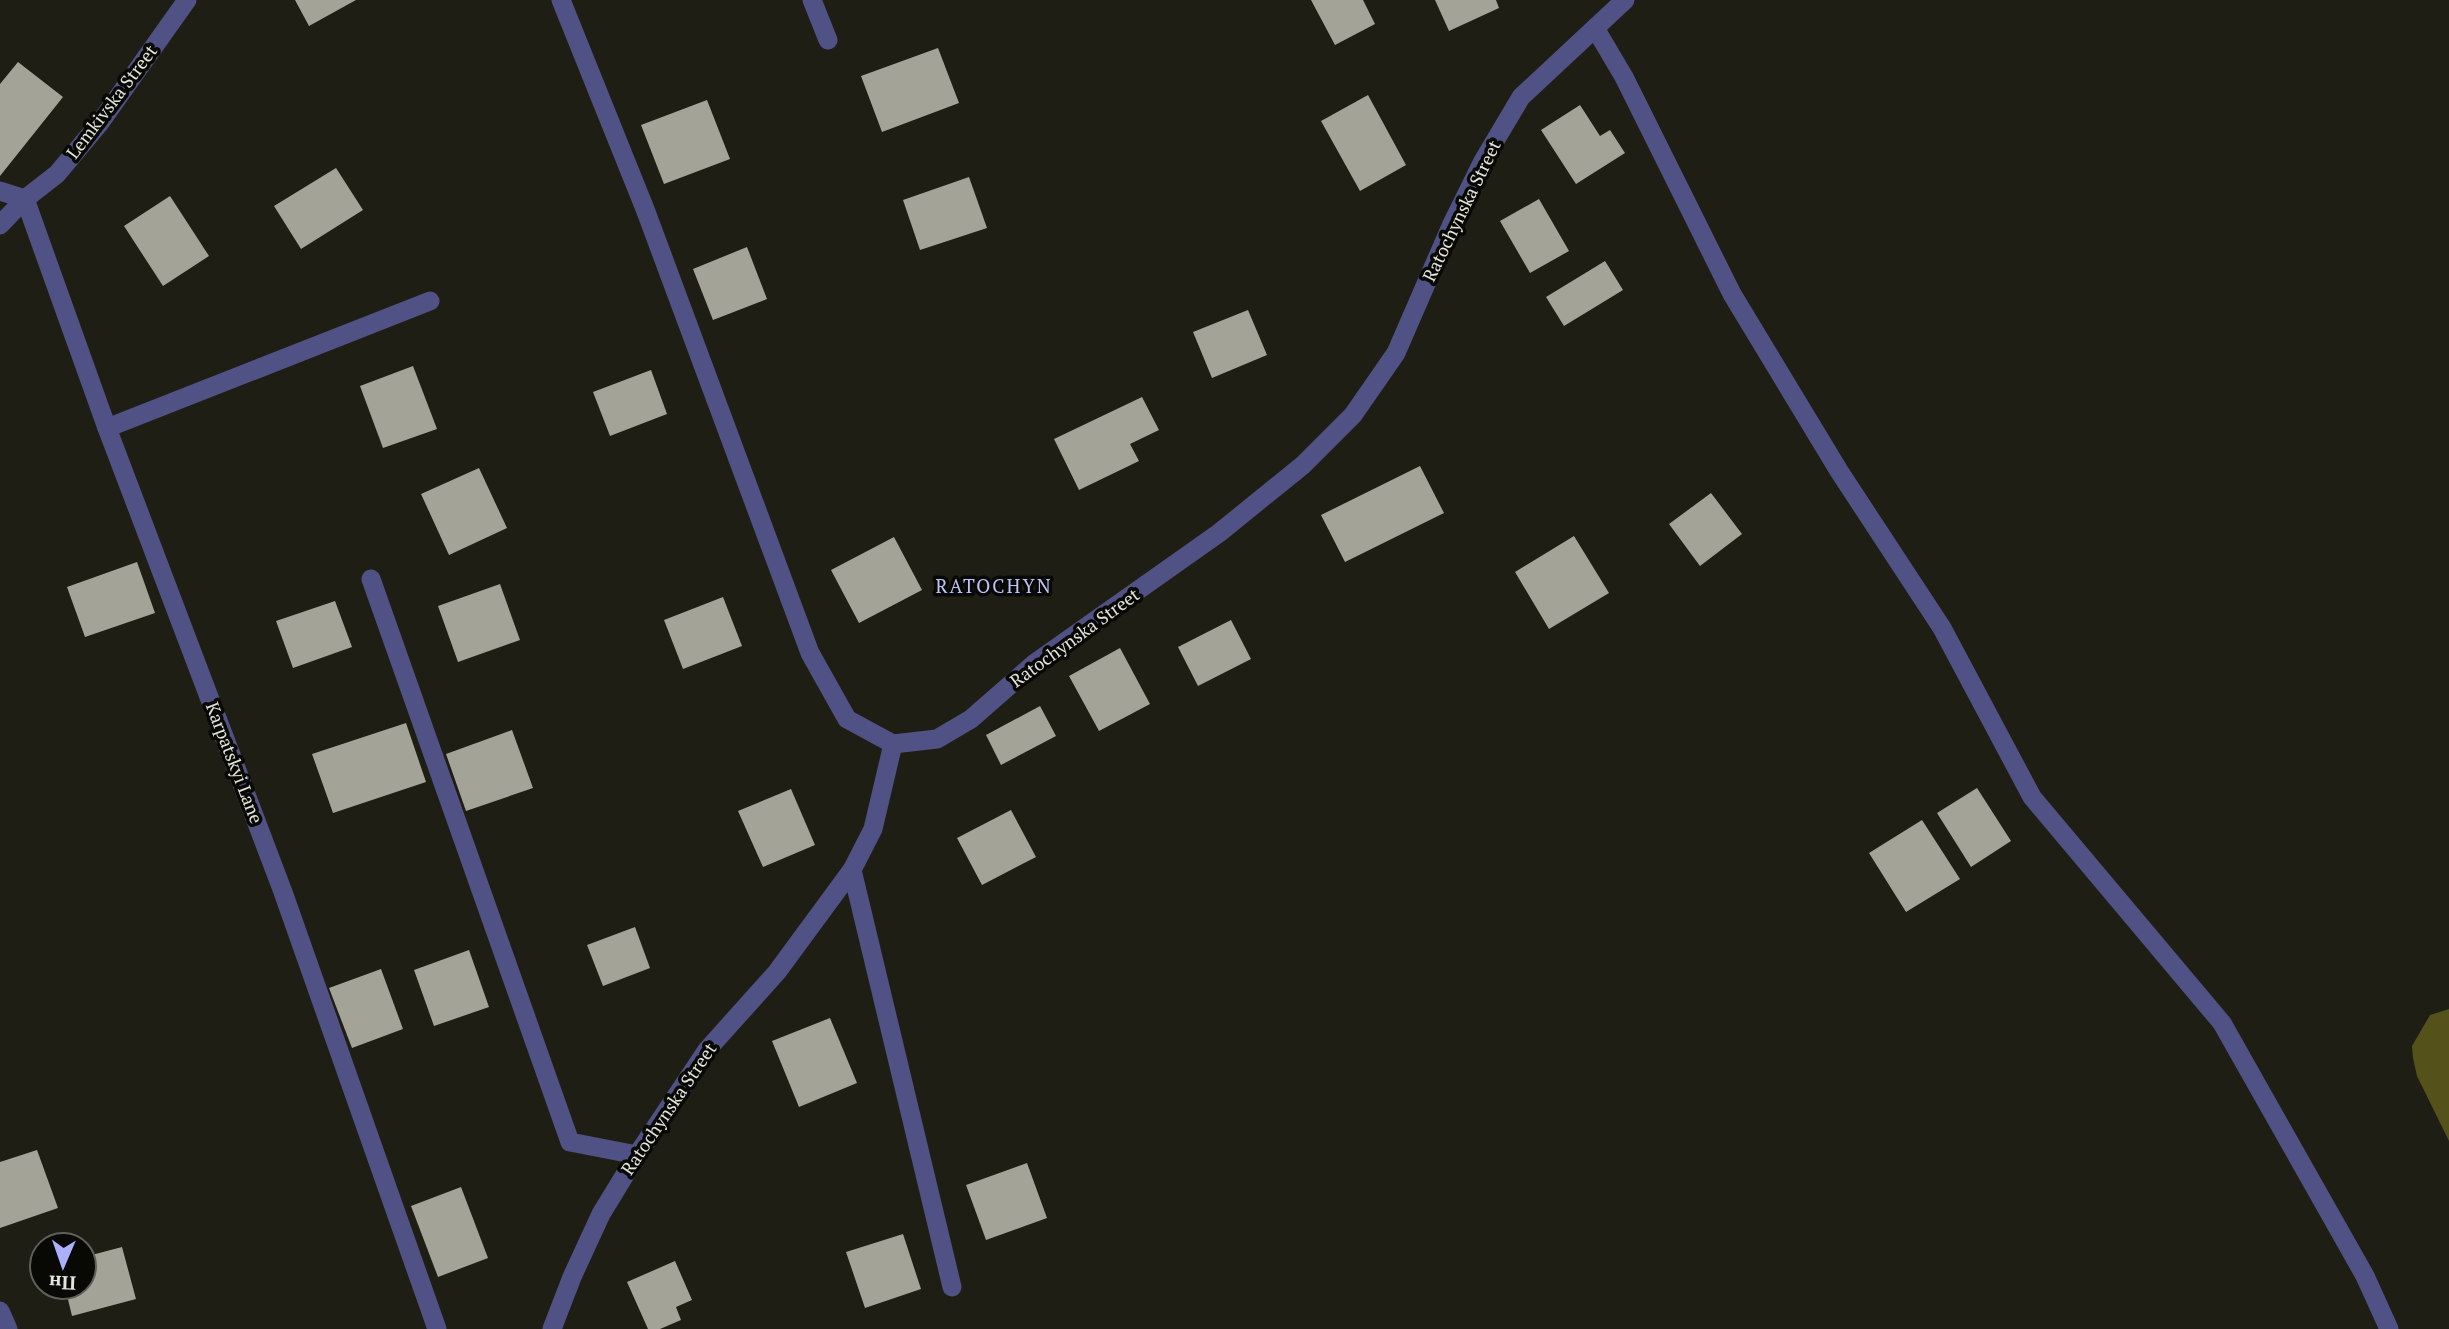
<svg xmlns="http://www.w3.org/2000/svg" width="2449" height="1329" font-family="'PT Serif',serif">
	<rect width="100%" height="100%" fill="#1f1e15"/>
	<path fill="#55511b" d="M2449,1009V1141L2417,1076L2413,1058L2412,1046L2430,1015Z"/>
	<g fill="#a4a397">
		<path d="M295,0H356L309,26Z"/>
		<path d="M1311,0H1363L1375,24L1335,45Z"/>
		<path d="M1435,0H1496L1499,8L1449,31Z"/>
		<path d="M938,48L959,103L882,132L861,76Z"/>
		<path d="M18,62L63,97L0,176V84Z"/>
		<path d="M1368,95L1406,165L1360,191L1321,121Z"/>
		<path d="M707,100L730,159L664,184L641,125Z"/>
		<path d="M1580,105L1600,136L1610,130L1625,153L1576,184L1541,130Z"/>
		<path d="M336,168L363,210L301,249L274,206Z"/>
		<path d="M969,177L987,228L920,250L903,200Z"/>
		<path d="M170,196L209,256L163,286L124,226Z"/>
		<path d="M1539,199L1569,251L1530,273L1500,221Z"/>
		<path d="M747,247L767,299L713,320L693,269Z"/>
		<path d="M1605,261L1623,290L1564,326L1546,297Z"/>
		<path d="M1248,310L1267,355L1212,378L1193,332Z"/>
		<path d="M413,366L437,429L383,448L360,386Z"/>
		<path d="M651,370L667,414L610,436L593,392Z"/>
		<path d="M1142,397L1159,430L1130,444L1139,461L1079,490L1054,439Z"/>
		<path d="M1420,466L1444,513L1345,562L1321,515Z"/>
		<path d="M479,468L507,528L449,555L421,494Z"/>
		<path d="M1711,493L1742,534L1700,566L1669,524Z"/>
		<path d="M1574,536L1609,593L1549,629L1515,572Z"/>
		<path d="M894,537L922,590L859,623L831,570Z"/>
		<path d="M137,562L155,613L85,637L67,587Z"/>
		<path d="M500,584L520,640L458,662L438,606Z"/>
		<path d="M723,597L742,646L683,669L664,620Z"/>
		<path d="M335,601L352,647L293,668L276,621Z"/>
		<path d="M1231,620L1251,659L1198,686L1178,647Z"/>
		<path d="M1120,648L1150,704L1099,731L1069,676Z"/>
		<path d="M1040,706L1056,736L1001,765L986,735Z"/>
		<path d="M406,723L426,782L333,813L312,754Z"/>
		<path d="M512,730L533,788L466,811L446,754Z"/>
		<path d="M1977,788L2011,841L1971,867L1937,813Z"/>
		<path d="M791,789L815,845L763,867L738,811Z"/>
		<path d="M1011,810L1036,857L982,885L957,838Z"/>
		<path d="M1922,820L1960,879L1906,912L1869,853Z"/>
		<path d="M635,927L650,968L603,986L587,945Z"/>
		<path d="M469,950L489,1007L434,1026L414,970Z"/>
		<path d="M381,969L403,1029L352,1048L329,988Z"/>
		<path d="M830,1018L857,1083L799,1107L772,1041Z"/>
		<path d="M37,1150L58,1208L0,1228V1162Z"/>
		<path d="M1027,1163L1047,1218L986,1240L966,1185Z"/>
		<path d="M461,1187L488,1258L438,1277L411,1206Z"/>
		<path d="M903,1234L921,1289L865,1308L846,1252Z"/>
		<path d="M122,1247L136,1299L72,1316L65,1287H84V1257Z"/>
		<path d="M675,1261L692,1300L676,1307L681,1320L660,1329H648L627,1282Z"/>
	</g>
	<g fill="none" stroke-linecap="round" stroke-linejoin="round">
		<g stroke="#505285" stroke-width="19">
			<path d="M812,0L828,40"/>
			<path d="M107,428L430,301"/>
			<path d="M371,579L570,1142L637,1155"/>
			<path d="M852,870L952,1287"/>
		</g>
		<g stroke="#505285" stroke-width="19">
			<path d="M561,0L645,209L810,653L847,719L893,744"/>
			<path d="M1595,28L1624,77L1732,294L1839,471L1942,628L2032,797L2222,1023L2365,1276L2389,1329"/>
			<path d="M0,191L25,199L107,428L283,892L437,1329"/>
			<path d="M0,225L25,199L57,174L99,124L187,0"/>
			<path d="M0,1311L8,1329"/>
			<path d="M552,1329L572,1277L601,1214L637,1155L707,1050L777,972L852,870L873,829L893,744L937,739L971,719L1035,663L1219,533L1303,465L1353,415L1396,353L1452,224L1483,161L1521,97L1625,0"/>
		</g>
	</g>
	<g text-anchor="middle" stroke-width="7" stroke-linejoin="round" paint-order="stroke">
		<g font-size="18" fill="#e4e4dd" stroke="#080805">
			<text transform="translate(112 102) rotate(-53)" y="6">Lemkivska Street</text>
			<text transform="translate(1462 211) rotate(-64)" y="6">Ratochynska Street</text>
			<text transform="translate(1075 638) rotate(-36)" y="6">Ratochynska Street</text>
			<text transform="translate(234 763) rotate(69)" y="6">Karpatskyi Lane</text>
			<text transform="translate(669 1109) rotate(-56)" y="6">Ratochynska Street</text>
		</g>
		<g font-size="19" letter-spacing="2" fill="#bec3fc" stroke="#080805">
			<text x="994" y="593">RATOCHYN</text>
		</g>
	</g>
	<g transform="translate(63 1266) rotate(182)"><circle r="33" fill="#080805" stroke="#60605b" stroke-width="2"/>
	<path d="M0-5L12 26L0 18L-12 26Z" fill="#aab0fb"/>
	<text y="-10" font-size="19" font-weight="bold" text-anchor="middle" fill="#e4e4dd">Пн</text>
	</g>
</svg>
